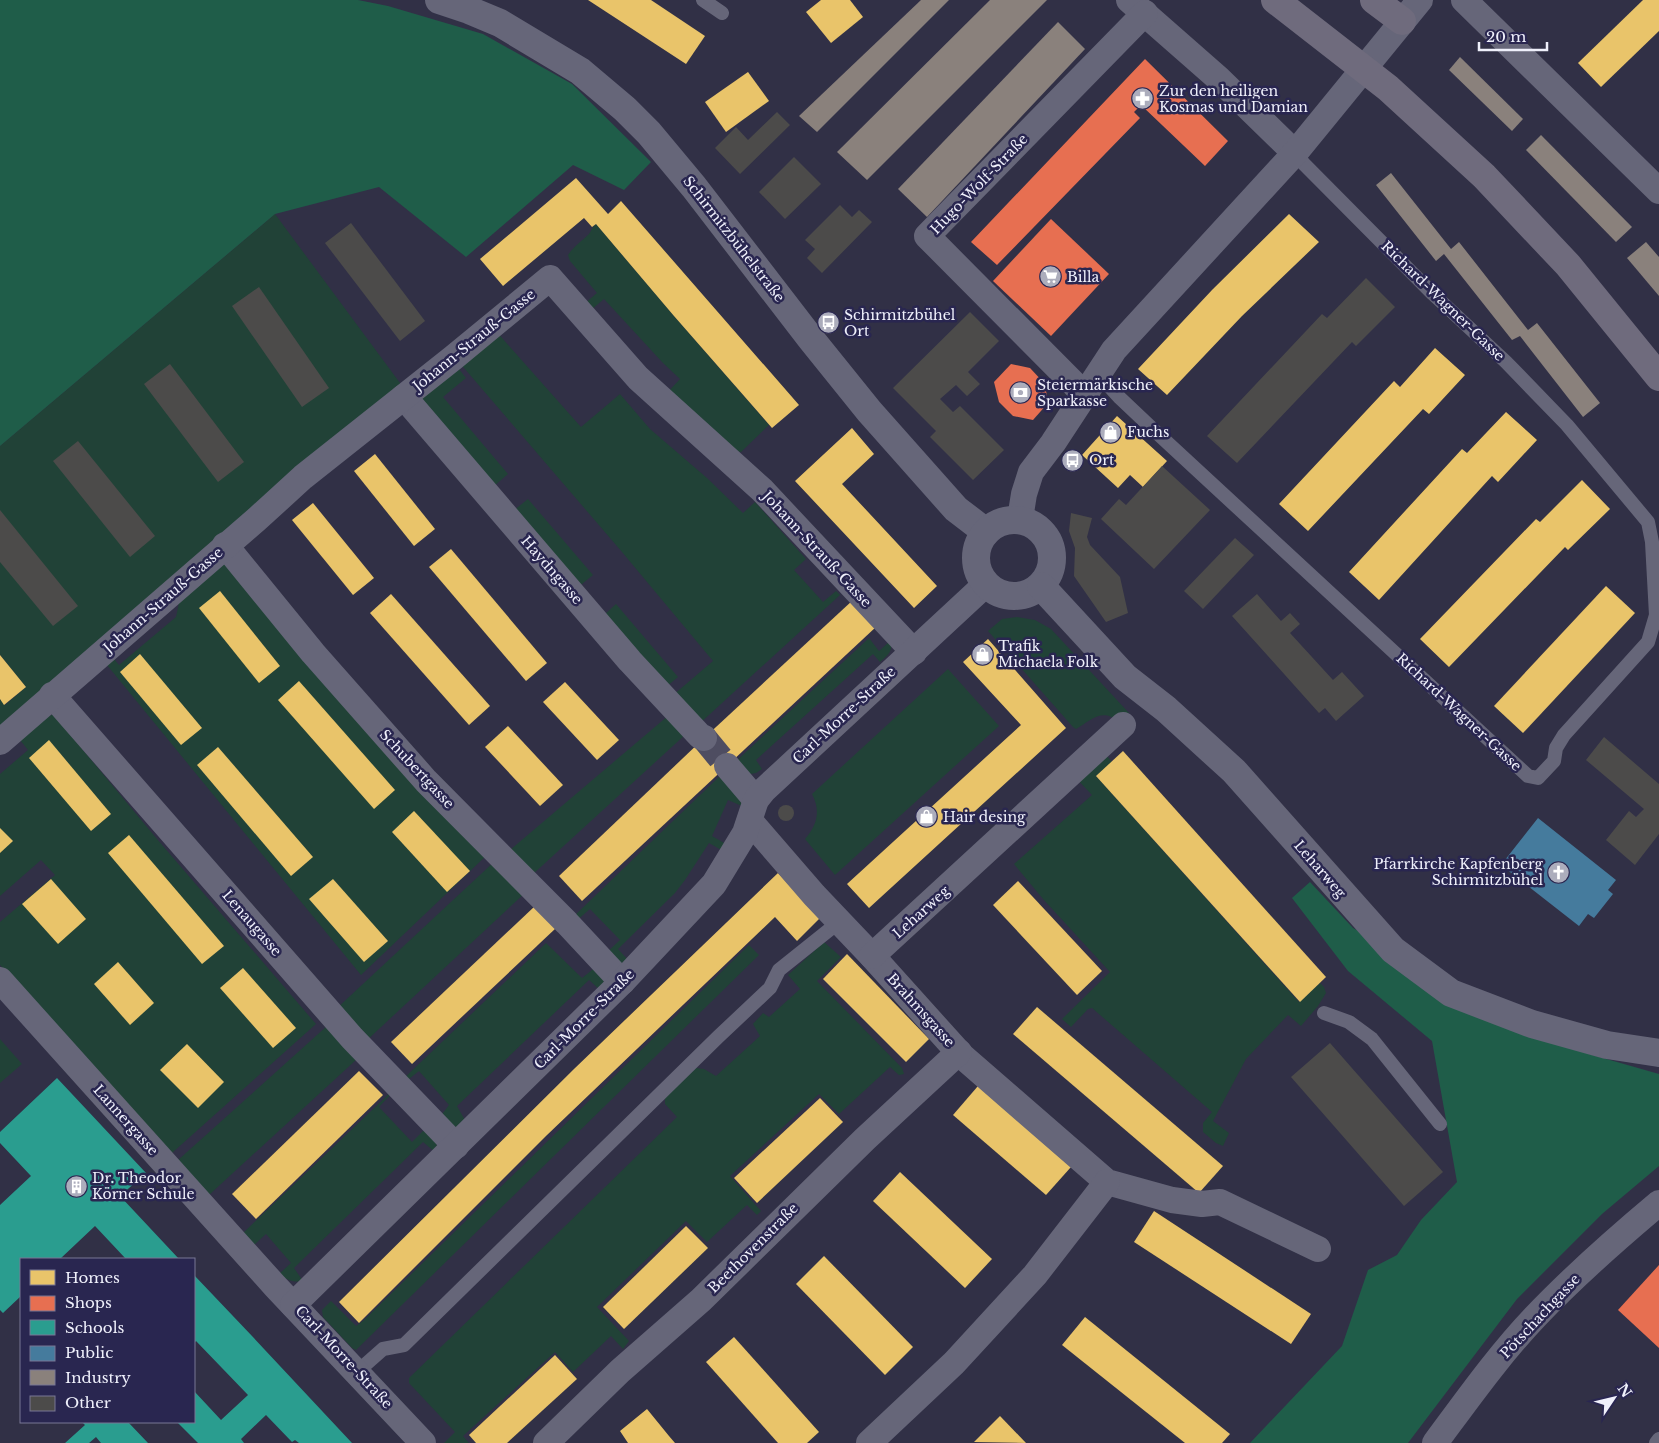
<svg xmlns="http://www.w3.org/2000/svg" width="1659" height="1443" font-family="'Libre Baskerville',serif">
	<rect width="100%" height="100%" fill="#313046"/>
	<g fill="#214237">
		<path d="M275,214L403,387L0,734V699L5,705L26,687L0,655V446Z"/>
		<path d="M596,224L674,316L769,425L741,452L733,451L666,394L680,379L663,363L604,299L591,310L584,304L597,293L570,261L568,255C574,246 582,241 589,234C592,230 592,227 596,224Z"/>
		<path d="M495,330L581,427L620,394L650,429L707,478L743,513L755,502L806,559L794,570L823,602L836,591L840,595L698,725L672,696L713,661L622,552L458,361Z"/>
		<path d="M455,364L466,378L443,397L508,474L493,487L421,399Z"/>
		<path d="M528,499L593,575L577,588L513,511Z"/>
		<path d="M225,559L488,854L361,975L102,659L109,653L119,665L176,617L182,589Z"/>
		<path d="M616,604L678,677L666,687L603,616Z"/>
		<path d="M1017,617L1035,620L1051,629L1129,713L1118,725V722C1103,707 1091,720 1076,729L1073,727L988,631L1002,619Z"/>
		<path d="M869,638L879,651L890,641C894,651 887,656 880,662L873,654L756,760L762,769L756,773L750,774L734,763Z"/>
		<path d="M948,669L999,726L835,875L805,839C817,825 821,811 812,794Z"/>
		<path d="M53,714L157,839L316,1024L172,1153L0,965V922L55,875L41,860L0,896V774L28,750L16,735Z"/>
		<path d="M669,715L686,734L532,875L510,850Z"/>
		<path d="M1107,756L1112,762L1096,776L1299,1002L1320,983L1324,987L1326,993L1318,1006L1301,1026L1288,1015L1246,1059L1213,1121L1229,1133L1223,1146L1216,1143L1203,1132V1123L1212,1112L1092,1008L1088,1009L1071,1027L1062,1019L1110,972L1043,899L1014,864L1092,795L1073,775Z"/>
		<path d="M724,772L739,789L742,806L728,800L712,836L726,844L723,851L709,843L685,880L675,893L618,949L628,960L620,964L604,955L620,940L590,909L576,921L572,918Z"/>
		<path d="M496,860L526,892L365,1042L335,1010Z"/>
		<path d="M824,942L841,957L817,981L902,1068L904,1074L899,1075L890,1067L839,1114L819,1094L730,1176L761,1211L757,1215L747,1205L707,1242L686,1221L597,1307L629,1341L623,1349L611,1336L573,1372L555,1352L463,1436L469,1443H444L455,1432L409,1383V1378L677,1117L665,1104V1098L696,1068L704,1069L716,1076L760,1036L753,1024L763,1013L769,1017L800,989L788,975Z"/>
		<path d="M546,943L582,978L597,966L604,981L600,990L589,980L457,1106L466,1122L460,1128L448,1127L437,1121L449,1105L419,1071L404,1083L401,1081Z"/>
		<path d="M749,945L759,955L356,1350L352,1348L323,1317L322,1310L331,1301L356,1326L363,1321Z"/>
		<path d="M327,1026L357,1059L209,1195L177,1161Z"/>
		<path d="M0,1039L22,1064L0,1083Z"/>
		<path d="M391,1092L392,1093L379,1107L412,1142L423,1131L428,1132L436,1143L438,1149L435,1152L423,1142L294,1268L303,1281C293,1283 287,1280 279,1274L291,1263L266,1234L254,1245L243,1233Z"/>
	</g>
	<g fill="#1f5d49">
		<path d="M0,0H358L388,6L483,34L572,84L651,162L624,190L573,165L466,257L379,187L275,214L0,446Z"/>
		<path d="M1310,882L1353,928L1393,950L1589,1054L1659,1074V1166L1602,1214L1517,1299L1408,1443H1250L1342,1346L1368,1270L1397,1255L1421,1220L1457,1182L1432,1041L1348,971L1292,898Z"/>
	</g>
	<g fill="#e9c46a">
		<path d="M588,0H651L705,36L686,64Z"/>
		<path d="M821,0H850L863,17L831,43L806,12Z"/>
		<path d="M1643,0H1659V31L1601,87L1578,63Z"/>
		<path d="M748,72L769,101L726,132L705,102Z"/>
		<path d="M576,178L608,214L621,201L799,405L772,428L674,316L596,224L592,227L584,218L503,286L480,259Z"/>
		<path d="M1289,214L1319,242L1242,316L1167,395L1138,369L1212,290Z"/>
		<path d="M1435,348L1465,375L1429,414L1423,409L1308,531L1279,504L1394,381L1400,387Z"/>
		<path d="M1506,412L1537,440L1498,482L1492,476L1379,600L1349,572L1462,449L1467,453Z"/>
		<path d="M1117,416L1167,461L1143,487L1130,475L1118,488L1082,455Z"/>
		<path d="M852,428L874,454L842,484L937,586L914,608L795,481Z"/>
		<path d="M375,454L435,529L414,546L354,471Z"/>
		<path d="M1582,480L1610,509L1568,550L1565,547L1449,667L1420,639L1536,519L1540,522Z"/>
		<path d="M313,503L374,578L353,595L292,520Z"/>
		<path d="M451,549L547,663L526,681L429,567Z"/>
		<path d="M1606,586L1635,613L1523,733L1494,706Z"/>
		<path d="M220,591L280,666L259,683L199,608Z"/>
		<path d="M391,594L490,706L469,725L370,613Z"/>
		<path d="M853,600L877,626L582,901L559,876L702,740Z"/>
		<path d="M988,639L1066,728L869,908L847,884L1021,725L963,662Z"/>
		<path d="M140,654L202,728L181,745L120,672Z"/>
		<path d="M0,655L26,687L4,705L0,699Z"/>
		<path d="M299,681L395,790L374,809L278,700Z"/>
		<path d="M565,682L619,740L597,760L543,702Z"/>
		<path d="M508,726L563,785L540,806L485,747Z"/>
		<path d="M49,740L111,814L91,831L29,758Z"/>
		<path d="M218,747L313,857L291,876L197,765Z"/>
		<path d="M1123,751L1326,977L1300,1002L1096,776Z"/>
		<path d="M414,811L470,871L447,892L392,832Z"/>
		<path d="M0,828L13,841L0,853Z"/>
		<path d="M129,835L224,946L202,964L108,853Z"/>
		<path d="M778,873L820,918L797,941L775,917L546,1136L359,1323L339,1302L574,1069Z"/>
		<path d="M51,879L86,919L58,944L22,904Z"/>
		<path d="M333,879L388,941L364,962L309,899Z"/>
		<path d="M1018,881L1102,971L1077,995L993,905Z"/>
		<path d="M535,906L556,928L412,1064L391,1042Z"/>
		<path d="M847,954L929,1039L906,1062L823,979Z"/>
		<path d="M118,962L154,1003L130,1025L94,984Z"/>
		<path d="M243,968L296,1028L273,1048L220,988Z"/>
		<path d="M1037,1007L1223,1166L1199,1193L1013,1034Z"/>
		<path d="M187,1044L224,1082L198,1108L160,1070Z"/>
		<path d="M359,1071L383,1095L256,1219L232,1194Z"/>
		<path d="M978,1086L1071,1167L1046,1195L953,1115Z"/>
		<path d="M820,1098L843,1122L757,1203L734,1178Z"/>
		<path d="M900,1172L992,1259L965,1288L873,1201Z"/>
		<path d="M1154,1211L1311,1314L1291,1344L1134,1242Z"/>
		<path d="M686,1226L708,1248L624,1329L603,1307Z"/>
		<path d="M824,1256L913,1347L885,1375L796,1284Z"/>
		<path d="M1085,1317L1230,1434L1222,1443H1185L1062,1345Z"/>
		<path d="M734,1337L819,1432L807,1443H778L706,1362Z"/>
		<path d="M555,1355L577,1379L507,1443H476L469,1435Z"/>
		<path d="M647,1409L669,1436L675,1443H628L620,1431Z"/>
		<path d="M1000,1416L1026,1443L974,1442Z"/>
	</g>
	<g fill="#e76f51">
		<path d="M1145,59L1228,141L1205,166L1141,105L1134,112L1140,118L997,265L971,242Z"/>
		<path d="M1051,219L1109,274L1051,336L993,281Z"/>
		<path d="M1011,364L1030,368L1045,384L1048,403L1033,420L1013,416L999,402L994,382Z"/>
		<path d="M1659,1265V1348L1618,1310Z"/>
	</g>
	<g fill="#2a9d8f">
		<path d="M57,1078L146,1173L120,1196L179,1259H126L95,1226L60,1259H21V1296L3,1313L0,1310V1205L31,1176L0,1143V1132Z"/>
		<path d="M194,1275L252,1336L352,1443H299L295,1440L292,1442L266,1415L241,1439L244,1443H198L177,1422H194V1391L221,1420L248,1395L196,1341L194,1343Z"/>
		<path d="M82,1422H128L148,1443H101L96,1437L89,1443H65L85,1425Z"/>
	</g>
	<path fill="#457b9d" d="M1538,818L1616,880L1608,890L1613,894L1594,918L1588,914L1579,926L1501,865Z"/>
	<g fill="#8a817c">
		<path d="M921,0H949L817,132L799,116Z"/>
		<path d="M990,0H1047L867,180L837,152Z"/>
		<path d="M1058,22L1085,49L927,217L898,189Z"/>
		<path d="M1460,57L1523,119L1512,131L1449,70Z"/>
		<path d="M1541,135L1632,227L1616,242L1526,150Z"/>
		<path d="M1391,173L1451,249L1459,242L1528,330L1537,323L1600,403L1583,417L1520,336L1512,340L1444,254L1436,261L1376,185Z"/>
		<path d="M1646,242L1659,257V296L1627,258Z"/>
	</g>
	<g fill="#4c4b4a">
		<path d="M777,112L790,125L740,174L715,148L736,127L748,140Z"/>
		<path d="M794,157L821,184L785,219L759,192Z"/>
		<path d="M840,205L852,217L859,210L872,222L822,273L807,258L815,249L805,240Z"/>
		<path d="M351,223L425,321L400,341L325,243Z"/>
		<path d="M1366,278L1395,307L1356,346L1352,342L1237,463L1207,436L1322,314L1327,318Z"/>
		<path d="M259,287L329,388L302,407L232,306Z"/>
		<path d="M970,312L999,341L968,372L980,384L967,396L956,385L940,399L953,412L960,406L1004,450L973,480L930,437L936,431L893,388Z"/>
		<path d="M170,364L244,462L218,482L144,384Z"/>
		<path d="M78,441L155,536L130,557L53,461Z"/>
		<path d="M1162,466L1210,510L1154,569L1101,519L1119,499L1126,505Z"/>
		<path d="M0,510L78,606L53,626L0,562Z"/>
		<path d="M1071,513L1092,518L1087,537L1090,545L1120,577L1128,613L1106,622L1074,576L1075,548L1069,531Z"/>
		<path d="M1235,538L1254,555L1203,609L1184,591Z"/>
		<path d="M1257,594L1281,621L1290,613L1300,624L1290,633L1333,680L1342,672L1364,696L1336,721L1325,708L1319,713L1232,616Z"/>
		<path d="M1604,737L1659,784V834L1635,865L1606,840L1629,811L1636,817L1644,809L1586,760Z"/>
		<circle cx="786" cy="813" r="8"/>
		<path d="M1330,1043L1443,1172L1404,1206L1291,1077Z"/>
	</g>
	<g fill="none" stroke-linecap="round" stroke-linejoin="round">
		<path stroke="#4e4d61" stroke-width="26" stroke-dasharray="26 13" stroke-linecap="butt" d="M704,738L727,766"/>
		<g stroke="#666679" stroke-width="14">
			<path d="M703,0L722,13"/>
			<path d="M1098,374L1120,398L1157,433L1528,776L1538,778L1554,761L1556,748L1564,735L1648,642L1656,615L1652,542L1648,522L1567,425L1506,362L1433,294L1304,164L1295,153"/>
			<path d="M1324,1013L1349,1022L1372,1039L1440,1124"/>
			<path d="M357,1372L383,1349L404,1345L718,1037L770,988L779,970L839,922"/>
			<path d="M1656,1443L1659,1439"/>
		</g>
		<g stroke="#666679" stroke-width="26">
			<path d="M1129,0L1219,79L1295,153"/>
			<path d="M1464,0L1659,191"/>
			<path d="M1085,395L927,236L1145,13"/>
			<path d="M404,397L630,661L700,736L704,738"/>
			<path d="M1020,519L1024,494L1031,472L1053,443L1114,350L1295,153L1420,0"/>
			<path d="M225,545L313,653L426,781L567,923L622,982"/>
			<path d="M52,695L352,1038L456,1146"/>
			<path d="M0,742L257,519L303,477L453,358L550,278L638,378L762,490L914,652"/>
			<path d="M727,766L756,800"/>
			<path d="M750,821L814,895L872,956L962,1056L1107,1182L1172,1200L1202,1204L1220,1202L1318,1249"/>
			<path d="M872,956L1123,725"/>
			<path d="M0,980L275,1286L423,1443"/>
			<path d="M293,1305L622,982L714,884L745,833L756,800L764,790L986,584"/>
			<path d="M546,1443L620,1371L701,1300L865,1139L959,1052"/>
			<path d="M869,1443L954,1363L1035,1275L1107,1182"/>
			<path d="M1435,1443C1467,1400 1498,1356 1535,1317C1574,1276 1616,1239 1659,1203"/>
		</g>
		<g stroke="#666679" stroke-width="28">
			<path d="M439,0L469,10L500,23L580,71L625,109L649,133L694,187L811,339L869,411L956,509L986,532"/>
			<circle cx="1014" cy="558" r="38"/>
			<path d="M1041,586L1125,677L1166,709L1234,771L1393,950L1451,993L1532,1024L1607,1045L1659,1053"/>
		</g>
		<g stroke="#6f6b7d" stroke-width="28">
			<path d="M1275,0L1388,88L1484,176L1568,265L1659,377"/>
			<path d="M1374,0L1402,21"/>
		</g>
	</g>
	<defs>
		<symbol id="pharmacy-disc" viewBox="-11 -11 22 22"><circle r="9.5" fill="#acadbc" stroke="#292650"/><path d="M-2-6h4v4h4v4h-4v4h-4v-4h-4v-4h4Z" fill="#fff"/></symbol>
		<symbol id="supermarket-disc" viewBox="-11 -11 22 22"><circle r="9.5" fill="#acadbc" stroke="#292650"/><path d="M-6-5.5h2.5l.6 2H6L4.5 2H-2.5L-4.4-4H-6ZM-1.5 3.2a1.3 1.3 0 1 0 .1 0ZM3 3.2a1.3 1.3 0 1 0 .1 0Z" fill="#fff"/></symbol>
		<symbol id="bus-disc" viewBox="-11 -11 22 22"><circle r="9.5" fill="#acadbc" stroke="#292650"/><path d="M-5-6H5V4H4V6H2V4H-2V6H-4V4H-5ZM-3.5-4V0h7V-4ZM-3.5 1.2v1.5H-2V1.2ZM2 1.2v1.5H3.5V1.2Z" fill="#fff"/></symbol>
		<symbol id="bank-disc" viewBox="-11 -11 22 22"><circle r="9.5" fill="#acadbc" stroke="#292650"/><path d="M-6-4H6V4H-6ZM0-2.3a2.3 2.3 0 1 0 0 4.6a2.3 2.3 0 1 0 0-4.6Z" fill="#fff"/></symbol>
		<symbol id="shop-disc" viewBox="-11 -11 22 22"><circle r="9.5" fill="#acadbc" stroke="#292650"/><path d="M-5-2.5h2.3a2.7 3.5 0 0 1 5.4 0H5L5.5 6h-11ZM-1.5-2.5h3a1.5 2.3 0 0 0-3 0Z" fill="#fff"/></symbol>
		<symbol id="church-disc" viewBox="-11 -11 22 22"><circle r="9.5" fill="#acadbc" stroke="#292650"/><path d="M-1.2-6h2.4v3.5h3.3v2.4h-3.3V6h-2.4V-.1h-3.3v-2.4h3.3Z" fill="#fff"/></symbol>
		<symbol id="building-disc" viewBox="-11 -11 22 22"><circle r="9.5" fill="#acadbc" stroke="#292650"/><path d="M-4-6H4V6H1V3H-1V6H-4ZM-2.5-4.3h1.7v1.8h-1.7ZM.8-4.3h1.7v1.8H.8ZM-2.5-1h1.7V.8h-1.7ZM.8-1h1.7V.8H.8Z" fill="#fff"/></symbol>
	</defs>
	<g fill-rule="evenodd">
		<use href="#pharmacy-disc" x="1130" y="86" width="25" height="25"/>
		<use href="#supermarket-disc" x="1038" y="264" width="25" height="25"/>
		<use href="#bus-disc" x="816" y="310" width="25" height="25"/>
		<use href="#bank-disc" x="1008" y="380" width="25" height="25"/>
		<use href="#shop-disc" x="1098" y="420" width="25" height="25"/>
		<use href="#bus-disc" x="1060" y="448" width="25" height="25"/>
		<use href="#shop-disc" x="970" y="642" width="25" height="25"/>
		<use href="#shop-disc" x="914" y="804" width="25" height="25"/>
		<use href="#church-disc" x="1546" y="860" width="25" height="25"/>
		<use href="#building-disc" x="64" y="1174" width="25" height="25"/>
	</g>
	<g text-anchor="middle" stroke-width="5" stroke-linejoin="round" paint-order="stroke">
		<g font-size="14" fill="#eff0fb" stroke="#292650" text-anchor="start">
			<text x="1159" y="96">Zur den heiligen<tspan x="1159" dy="16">Kosmas und Damian</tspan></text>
			<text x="1067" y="282">Billa</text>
			<text x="844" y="320">Schirmitzbühel<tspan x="844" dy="16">Ort</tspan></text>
			<text x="1037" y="390">Steiermärkische<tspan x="1037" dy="16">Sparkasse</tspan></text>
			<text x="1127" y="437">Fuchs</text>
			<text x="1089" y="465">Ort</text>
			<text x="998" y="651">Trafik<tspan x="998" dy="16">Michaela Folk</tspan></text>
			<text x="943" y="822">Hair desing</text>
			<text x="1543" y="869" text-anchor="end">Pfarrkirche Kapfenberg<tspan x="1543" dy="16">Schirmitzbühel</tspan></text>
			<text x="92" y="1183">Dr. Theodor<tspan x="92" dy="16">Körner Schule</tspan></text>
		</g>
		<g font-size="14" fill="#eff0fb" stroke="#292650">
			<text transform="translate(979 184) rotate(-46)" y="5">Hugo-Wolf-Straße</text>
			<text transform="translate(734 239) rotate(52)" y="5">Schirmitzbühelstraße</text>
			<text transform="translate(1443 301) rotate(44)" y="5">Richard-Wagner-Gasse</text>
			<text transform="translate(474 340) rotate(-39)" y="5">Johann-Strauß-Gasse</text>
			<text transform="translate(817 549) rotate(47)" y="5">Johann-Strauß-Gasse</text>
			<text transform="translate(552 570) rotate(49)" y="5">Haydngasse</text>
			<text transform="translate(163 600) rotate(-41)" y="5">Johann-Strauß-Gasse</text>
			<text transform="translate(1459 712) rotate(43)" y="5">Richard-Wagner-Gasse</text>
			<text transform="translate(844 715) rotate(-43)" y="5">Carl-Morre-Straße</text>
			<text transform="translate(417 769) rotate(47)" y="5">Schubertgasse</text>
			<text transform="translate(1320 869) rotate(49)" y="5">Leharweg</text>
			<text transform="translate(921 912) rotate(-42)" y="5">Leharweg</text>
			<text transform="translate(252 923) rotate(49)" y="5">Lenaugasse</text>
			<text transform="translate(921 1010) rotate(48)" y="5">Brahmsgasse</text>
			<text transform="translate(584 1019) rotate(-45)" y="5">Carl-Morre-Straße</text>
			<text transform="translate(126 1120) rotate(48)" y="5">Lannergasse</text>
			<text transform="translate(753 1248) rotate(-45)" y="5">Beethovenstraße</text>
			<text transform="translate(1540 1316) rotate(-47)" y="5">Pötschachgasse</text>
			<text transform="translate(344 1357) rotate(47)" y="5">Carl-Morre-Straße</text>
		</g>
	</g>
	<rect x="20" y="1258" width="175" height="165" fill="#292650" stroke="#787794"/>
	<rect x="30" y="1270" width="25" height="15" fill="#e9c46a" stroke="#787794"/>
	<text x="65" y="1283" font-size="15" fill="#eff0fb">Homes</text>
	<rect x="30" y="1296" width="25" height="15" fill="#e76f51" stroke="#787794"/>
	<text x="65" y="1308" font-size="15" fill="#eff0fb">Shops</text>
	<rect x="30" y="1320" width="25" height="15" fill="#2a9d8f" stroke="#787794"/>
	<text x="65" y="1333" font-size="15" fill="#eff0fb">Schools</text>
	<rect x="30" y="1346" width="25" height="15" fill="#457b9d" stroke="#787794"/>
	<text x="65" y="1358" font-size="15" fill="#eff0fb">Public</text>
	<rect x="30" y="1370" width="25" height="15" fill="#8a817c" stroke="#787794"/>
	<text x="65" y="1383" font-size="15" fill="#eff0fb">Industry</text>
	<rect x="30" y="1396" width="25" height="15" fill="#4c4b4a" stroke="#787794"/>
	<text x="65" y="1408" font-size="15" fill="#eff0fb">Other</text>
	<g transform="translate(1614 1398) rotate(55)" stroke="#292650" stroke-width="4" paint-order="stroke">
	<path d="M0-4L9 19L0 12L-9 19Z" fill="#eff0fb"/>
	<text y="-8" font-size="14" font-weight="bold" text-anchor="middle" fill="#eff0fb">N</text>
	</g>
	<path d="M1479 42v8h68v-8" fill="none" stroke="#eff0fb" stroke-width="2.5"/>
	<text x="1486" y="42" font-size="15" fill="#eff0fb" stroke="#292650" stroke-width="4" paint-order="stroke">20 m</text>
</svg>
